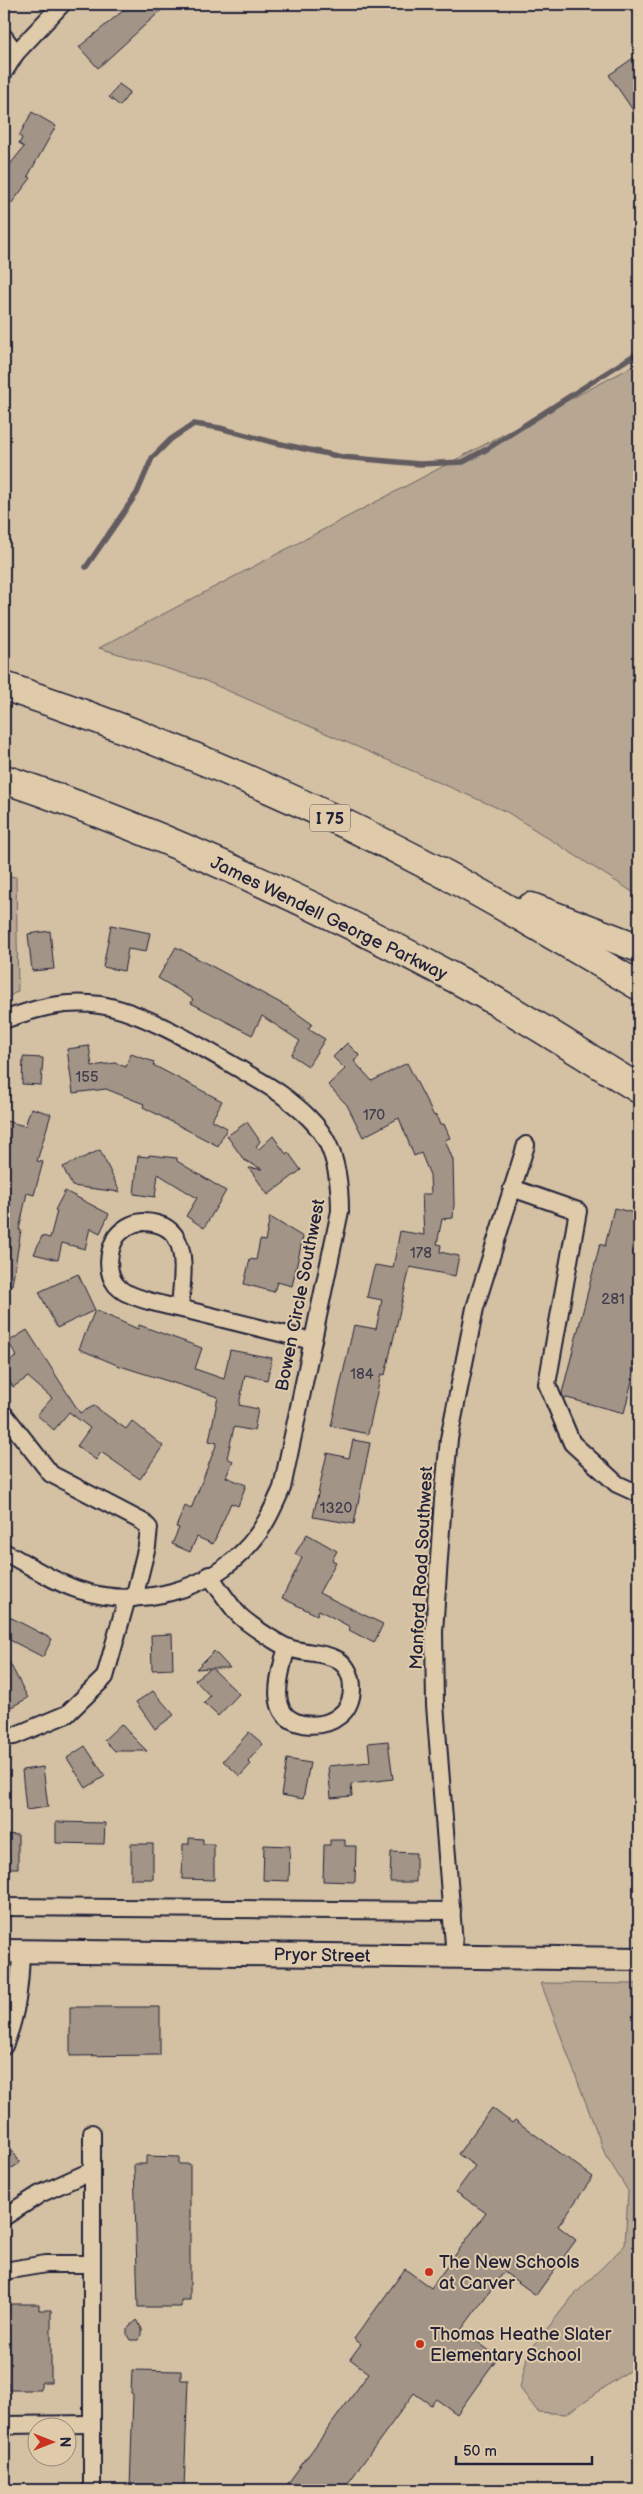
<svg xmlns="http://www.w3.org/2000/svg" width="643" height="2494" font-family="'Balsamiq Sans',sans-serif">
	<rect width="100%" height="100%" fill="#d4c1a3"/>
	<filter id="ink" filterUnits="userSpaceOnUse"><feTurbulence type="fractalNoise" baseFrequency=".02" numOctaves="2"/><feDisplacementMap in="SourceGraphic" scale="10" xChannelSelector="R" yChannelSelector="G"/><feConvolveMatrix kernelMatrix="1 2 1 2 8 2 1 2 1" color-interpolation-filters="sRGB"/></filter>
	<g filter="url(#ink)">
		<g fill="#b6a692" stroke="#6c6466">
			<path d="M639,363V896L507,812L201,679L99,648Z"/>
			<path d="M4,875L16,877L18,991L4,1000Z"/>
			<path d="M541,1983L639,1984V2364L566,2414L538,2412L520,2388L528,2353L573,2296L625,2245L628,2191L605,2154Z"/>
		</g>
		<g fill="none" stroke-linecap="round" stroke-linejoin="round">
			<path stroke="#625b61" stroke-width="5.5" d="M86,567L137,493L152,458L171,439L194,424L220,428L272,442L342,457L420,464L463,462L487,449L639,352"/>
		</g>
		<g fill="#a29486" stroke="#22223b">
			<path d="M131,4H168L98,68L79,47Z"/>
			<path d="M639,54V119L609,75Z"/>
			<path d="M119,84L130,92L120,106L109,97Z"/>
			<path d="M32,112L56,126L28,176L31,178L4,213V172L24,147L19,144L22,138L19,136Z"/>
			<path d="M111,925L150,933L146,952L128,949L124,971L103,967Z"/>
			<path d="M50,931L54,969L32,971L28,934Z"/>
			<path d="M176,947L288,1007L312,1024L308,1029L325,1039L308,1066L291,1055L300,1041L262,1016L252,1035L191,1003L193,999L158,978Z"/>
			<path d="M347,1043L360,1056L354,1061L372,1081L407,1063L434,1116L436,1115L440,1125L444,1124L450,1138L445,1140L453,1160L454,1204L453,1218L442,1219L437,1244L441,1245L440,1252L459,1256L455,1276L410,1267L385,1375L381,1374L368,1434L331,1426L354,1325L376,1329L382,1300L367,1297L372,1275L375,1265L393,1268L400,1231L424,1235L422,1194H431L430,1175L421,1153L414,1156L399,1118L363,1137L347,1105L328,1085L345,1069L333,1057Z"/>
			<path d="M89,1046L92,1066L115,1063L126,1067L131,1054L154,1062L153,1065L222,1101L212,1120L227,1128L218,1146L143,1107L144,1104L106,1089L73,1093L67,1049Z"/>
			<path d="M23,1057L43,1058L41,1085L22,1084Z"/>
			<path d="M31,1108L51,1114L37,1161L43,1162L34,1195L27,1193L19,1230H21L12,1285H4V1203L7,1188L4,1187V1129L6,1121L25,1126Z"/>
			<path d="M247,1122L260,1141L256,1147L259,1149L273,1136L286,1154L288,1152L301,1170L268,1195L249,1168L262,1169L244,1160L227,1136Z"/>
			<path d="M100,1150L120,1192L72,1186L63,1167Z"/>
			<path d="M149,1155L177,1158V1161L226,1191L204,1228L186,1216L197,1198L158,1174L155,1197L134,1194L138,1156L149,1157Z"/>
			<path d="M65,1191L109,1214L100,1233L90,1228L85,1249L62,1243L58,1260L34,1254L42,1236L50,1238L57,1211L55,1210Z"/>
			<path d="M614,1208L639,1214V1352L624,1413L563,1397L562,1393L600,1244L605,1246Z"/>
			<path d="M270,1217L303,1237L292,1286L277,1282L274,1292L244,1284L250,1259L256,1260L260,1240L265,1241Z"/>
			<path d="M78,1274L95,1310L57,1328L39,1292Z"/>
			<path d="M95,1310L138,1329L139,1325L202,1348L195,1369L224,1379L230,1350L272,1358L267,1380L245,1375L239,1405L258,1409L254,1431L234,1427L227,1458L233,1461L226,1477L246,1485L238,1506L231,1503L213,1544L197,1537L190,1552L172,1544L179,1528L176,1527L185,1506L191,1509L217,1443L209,1441L218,1397L117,1365L79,1349Z"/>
			<path d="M27,1330L80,1413L94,1406L126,1429L132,1421L163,1446L140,1479L101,1452L96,1460L77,1446L90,1428L69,1412L54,1430L37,1415L52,1398L28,1377L13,1387L4,1372V1365L17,1356L8,1342Z"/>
			<path d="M353,1440L370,1443L354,1524L313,1517L327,1453L349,1458Z"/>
			<path d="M307,1534L337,1551L332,1560L336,1562L319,1593L383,1624L374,1643L349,1630L350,1627L319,1610L317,1615L282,1598L302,1558L295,1554Z"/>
			<path d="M4,1614L52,1639L43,1657L4,1637Z"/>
			<path d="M172,1634L173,1669L152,1670L151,1635Z"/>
			<path d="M214,1651L230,1668H212L239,1694L218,1716L204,1703L210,1696L195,1680L211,1668L196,1669Z"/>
			<path d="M4,1652L28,1698L11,1707L4,1693Z"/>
			<path d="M153,1691L174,1715L155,1729L136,1702Z"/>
			<path d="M121,1724L133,1737L147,1751H115L104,1740Z"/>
			<path d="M249,1732L263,1744L248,1761L251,1764L240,1776L223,1761Z"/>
			<path d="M388,1741L393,1779L351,1784L352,1796L331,1798L328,1766L370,1762L368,1743Z"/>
			<path d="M85,1746L105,1776L86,1788L67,1758Z"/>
			<path d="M287,1759L310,1763L303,1799L281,1795Z"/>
			<path d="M43,1767L48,1807L26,1810L22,1770Z"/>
			<path d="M56,1822L105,1823L104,1844L56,1843Z"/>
			<path d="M4,1834L18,1835V1868H4Z"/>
			<path d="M189,1838L203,1839V1844H214V1880L182,1879L183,1844H189Z"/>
			<path d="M330,1840H345V1846H356L355,1882L323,1881L324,1845H330Z"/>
			<rect x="131" y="1844" width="22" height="35"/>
			<path d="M264,1845L290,1846L289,1881L263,1880Z"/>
			<path d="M391,1852L416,1853V1882H390Z"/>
			<path d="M70,2007H160V2055L70,2056Z"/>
			<path d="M492,2108L512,2123L515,2120L593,2177L558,2226L576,2240L536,2295L504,2272L461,2330L498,2357L457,2414L436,2399L431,2405L414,2393L343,2490H283L369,2373L350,2359L361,2344L354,2339L405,2269L431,2288L486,2213L456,2192L475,2166L458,2154Z"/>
			<path d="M4,2137L20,2163L4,2173Z"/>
			<path d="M146,2156L179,2157V2164H190V2300H181V2307H138L134,2164H146Z"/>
			<path d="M6,2304H39V2310H51V2382H41V2390H8V2382H4V2310H6Z"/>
			<path d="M137,2320L142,2329V2335L138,2340H130L127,2335V2329Z"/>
			<path d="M132,2370L181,2371V2380H188L184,2490H130L133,2394L131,2393Z"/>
		</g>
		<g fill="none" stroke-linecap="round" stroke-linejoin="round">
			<defs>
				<g id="street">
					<path d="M4,37L16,53"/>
					<path d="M4,72L16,53L62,4"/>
					<path d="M4,1020C36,1008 65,1000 100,1005C143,1011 205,1049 243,1071C256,1079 270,1086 282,1095C299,1108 319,1124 328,1144C338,1165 340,1188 340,1211L282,1488C273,1508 265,1527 250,1544C208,1592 138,1609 79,1590C53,1582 28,1564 4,1552"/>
					<path d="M512,1188L578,1211L547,1384L572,1443L617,1484L639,1494"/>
					<path d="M180,1308C182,1274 194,1223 143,1222C133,1222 120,1230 115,1239C108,1253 106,1272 116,1285C119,1288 125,1293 129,1294C148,1303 171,1306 191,1311C232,1321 272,1331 312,1341"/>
					<path d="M4,1414L51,1474L143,1522L149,1528L147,1546L134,1598"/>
					<path d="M209,1575C219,1588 228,1603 239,1615C248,1624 274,1641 286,1647C302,1654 322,1651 338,1660C357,1672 356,1704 339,1716C328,1725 316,1726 303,1724C265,1717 280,1673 287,1647"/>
					<path d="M4,1737L14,1736L67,1714L105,1677L127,1598"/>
					<path d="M4,1907L452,1911"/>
					<path d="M455,1957L435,1705L434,1632L443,1500L449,1439L475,1308L526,1145"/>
					<path d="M4,2046C17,2015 20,1985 21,1951"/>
					<path d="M92,2133V2490"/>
					<path d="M4,2217L40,2194L91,2171"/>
					<path d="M4,2271L46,2264H91"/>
					<path d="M4,2425L91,2424"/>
				</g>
				<path id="secondary" d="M4,1951L639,1959"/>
				<g id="highway">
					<path d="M4,686C153,736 300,798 439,871C507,907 573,947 639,986"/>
					<path d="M4,779C159,831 309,901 454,978C517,1011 578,1052 639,1089"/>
					<path d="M531,907L639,948"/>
				</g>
			</defs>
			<use href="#street" stroke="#22223b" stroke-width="20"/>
			<use href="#secondary" stroke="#22223b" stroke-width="26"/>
			<use href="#highway" stroke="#22223b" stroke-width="31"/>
			<use href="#street" stroke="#dfcbaa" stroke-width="16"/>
			<use href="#secondary" stroke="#dfcbaa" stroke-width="22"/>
			<use href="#highway" stroke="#dfcbaa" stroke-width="28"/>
		</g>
	</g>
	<g fill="#c8321e" stroke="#dfcbaa" stroke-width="2">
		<circle cx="429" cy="2272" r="5"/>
		<circle cx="420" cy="2344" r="5"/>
	</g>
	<g text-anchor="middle" stroke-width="4" stroke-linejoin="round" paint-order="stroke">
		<g font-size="15" fill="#423e4e">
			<text x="87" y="1082">155</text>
			<text x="374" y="1120">170</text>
			<text x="421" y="1258">178</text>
			<text x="613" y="1304">281</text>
			<text x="362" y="1379">184</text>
			<text x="336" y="1513">1320</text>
		</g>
		<rect fill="#dfcbaa" stroke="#5b555c" stroke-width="1" x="310" y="804.5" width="40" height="27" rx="4"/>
		<g font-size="16" font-weight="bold" fill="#22223b">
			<text x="330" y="824">I 75</text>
		</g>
		<g font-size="18" fill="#22223b" stroke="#dfcbaa">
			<text transform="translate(329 918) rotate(26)" y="6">James Wendell George Parkway</text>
			<text transform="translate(300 1295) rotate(-79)" y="6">Bowen Circle Southwest</text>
			<text transform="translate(421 1568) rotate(-87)" y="6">Manford Road Southwest</text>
			<text transform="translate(322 1955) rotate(1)" y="6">Pryor Street</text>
		</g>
		<g font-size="18" fill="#22223b" stroke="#dfcbaa" text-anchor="start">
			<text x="439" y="2268">The New Schools<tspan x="439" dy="21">at Carver</tspan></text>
			<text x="430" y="2340">Thomas Heathe Slater<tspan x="430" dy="21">Elementary School</tspan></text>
		</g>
	</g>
	<rect width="643" height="2494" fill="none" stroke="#dfcbaa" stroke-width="20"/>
	<rect x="10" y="10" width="623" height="2474" fill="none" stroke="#22223b" stroke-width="2" filter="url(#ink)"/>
	<g transform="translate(52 2442) rotate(90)"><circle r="24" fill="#dfcbaa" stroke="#93877e"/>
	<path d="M0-4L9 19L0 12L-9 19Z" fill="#c8321e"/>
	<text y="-8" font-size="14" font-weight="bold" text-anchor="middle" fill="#22223b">N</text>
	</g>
	<path d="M456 2456v8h136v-8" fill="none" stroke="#22223b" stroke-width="2.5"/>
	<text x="463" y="2456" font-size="15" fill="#22223b" stroke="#dfcbaa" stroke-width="4" paint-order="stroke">50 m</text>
</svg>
